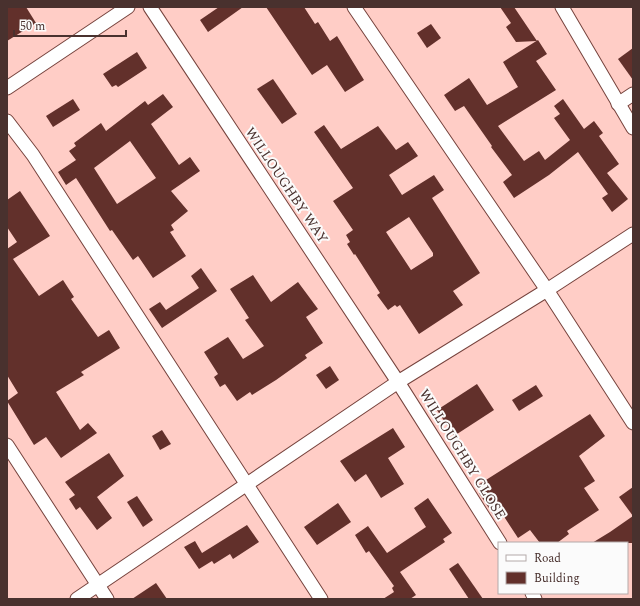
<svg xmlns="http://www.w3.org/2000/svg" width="640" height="606" font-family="Spectral,serif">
	<rect width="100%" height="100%" fill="#ffcdc6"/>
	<g fill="#62302b" fill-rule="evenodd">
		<path d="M7,7H26L36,23L7,41Z"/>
		<path d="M219,7H243L208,32L200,20Z"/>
		<path d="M266,7H304L315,24L318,22L330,41L337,36L364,80L345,92L327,65L312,75Z"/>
		<path d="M500,7H514L537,41L516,42L506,27L511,23Z"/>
		<path d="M431,24L441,38L427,48L417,33Z"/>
		<path d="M538,40L547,54L536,61L556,90L498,126L524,161L539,151L545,160L570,140L554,118L560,114L554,106L563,99L584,129L594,121L603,133L599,136L619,164L607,173L628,199L612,212L602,198L608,194L578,152L549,175L514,198L503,182L512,175L491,147L492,146L464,106L455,111L444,95L469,78L487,105L518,87L503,62Z"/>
		<path d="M633,48V80L618,59Z"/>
		<path d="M137,52L147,68L118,87L116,85L112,87L103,74Z"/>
		<path d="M273,79L297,114L282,124L257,89Z"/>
		<path d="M163,94L173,107L151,124L179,165L190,157L200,171L171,191L188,211L171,225L174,230L170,232L186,256L153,278L138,256L133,260L112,230L110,231L76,178L66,185L58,172L76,160L69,151L76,146L74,143L101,123L106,131L145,101L148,105ZM130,141L156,178L117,204L94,168Z"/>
		<path d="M73,99L80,110L53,127L46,116Z"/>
		<path d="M324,125L341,149L378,126L396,150L408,142L418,156L389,175L402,195L434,175L444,190L432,198L480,273L453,291L463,305L419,334L400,305L397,307L395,305L388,310L377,295L380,293L355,254L354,255L347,244L350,242L346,235L353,230L333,201L353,188L314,132ZM409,217L433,253V256L411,270L386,232Z"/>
		<path d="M20,191L50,236L13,259L39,296L63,280L74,297L71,299L98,337L109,330L120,348L81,372L84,375L56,392L80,430L88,423L97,433L61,458L46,437L34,445L7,401L18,393L7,375V249L17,242L7,227V200Z"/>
		<path d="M201,268L217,291L162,328L149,309L160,302L166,310L199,288L191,276Z"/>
		<path d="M253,275L271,302L298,282L318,309L306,317L323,343L305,355L307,358L276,380L252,395L250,392L237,401L225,384L220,387L214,377L218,374L204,352L228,337L243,359L264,346L245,320L249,318L230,289Z"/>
		<path d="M330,366L339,380L326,389L316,375Z"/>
		<path d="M477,384L494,410L454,436L437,410Z"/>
		<path d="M536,385L543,396L519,411L512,400Z"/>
		<path d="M590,414L605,436L579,456L595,481L584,488L599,510L567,531L569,534L557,543H540L530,530L518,538L501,512L494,516L479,493L482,491L478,485Z"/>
		<path d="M393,428L405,447L388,458L404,484L381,498L366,474L355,482L340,461Z"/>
		<path d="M162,430L171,444L160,450L152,436Z"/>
		<path d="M109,453L124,476L97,497L112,518L97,530L80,507L76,510L69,499L75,495L65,482Z"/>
		<path d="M633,487V516L619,497Z"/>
		<path d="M137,496L153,520L143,527L127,502Z"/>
		<path d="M428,498L452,533L443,539L445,542L400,572L416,595L410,599H383L394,592L392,588L394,586L369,551L366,553L355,535L368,526L387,553L426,527L414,508Z"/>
		<path d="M338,503L351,522L317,545L304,527Z"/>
		<path d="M633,516V543H592L610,532Z"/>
		<path d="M247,525L259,542L233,559L230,554L214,564L212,561L199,569L184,547L195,541L202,553Z"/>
		<path d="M458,563L483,599H469L449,569Z"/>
		<path d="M156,583L167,599H132Z"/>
	</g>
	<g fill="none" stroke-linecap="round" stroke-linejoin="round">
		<defs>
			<g id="street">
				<path d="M150,7L398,382L500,543"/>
				<path d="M354,7L547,290L633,423"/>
				<path d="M562,7L633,128"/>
				<path d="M7,88L128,7"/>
				<path d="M618,104L633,94"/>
				<path d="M7,121L33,155L321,599"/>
				<path d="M7,445L107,599"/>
				<path d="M532,593L535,599"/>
				<path d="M77,599L398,382L547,290L633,234"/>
			</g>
		</defs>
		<use href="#street" stroke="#76433d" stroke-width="15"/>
		<use href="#street" stroke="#fff" stroke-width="13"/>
	</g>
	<g text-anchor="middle" stroke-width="4" stroke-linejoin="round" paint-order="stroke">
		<g font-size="14" fill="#49312e" stroke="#fbfbfb">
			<text transform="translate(287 185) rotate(56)" y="5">WILLOUGHBY WAY</text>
			<text transform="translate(463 454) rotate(58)" y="5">WILLOUGHBY CLOSE</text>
		</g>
	</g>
	<rect width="640" height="606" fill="none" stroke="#49312e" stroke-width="16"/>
	<rect x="498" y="542" width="130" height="52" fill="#fbfbfb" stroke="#b4aaa9"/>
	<rect x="506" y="555" width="20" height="6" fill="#ffffff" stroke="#b4aaa9"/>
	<text x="534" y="562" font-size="12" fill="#49312e">Road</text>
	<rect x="506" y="572" width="20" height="12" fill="#62302b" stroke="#b4aaa9"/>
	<text x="534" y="582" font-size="12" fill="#49312e">Building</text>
	<path d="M14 30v6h112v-6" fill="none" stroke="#49312e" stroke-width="2"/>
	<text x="20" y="30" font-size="12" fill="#49312e" stroke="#fbfbfb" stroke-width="3" paint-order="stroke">50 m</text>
</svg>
